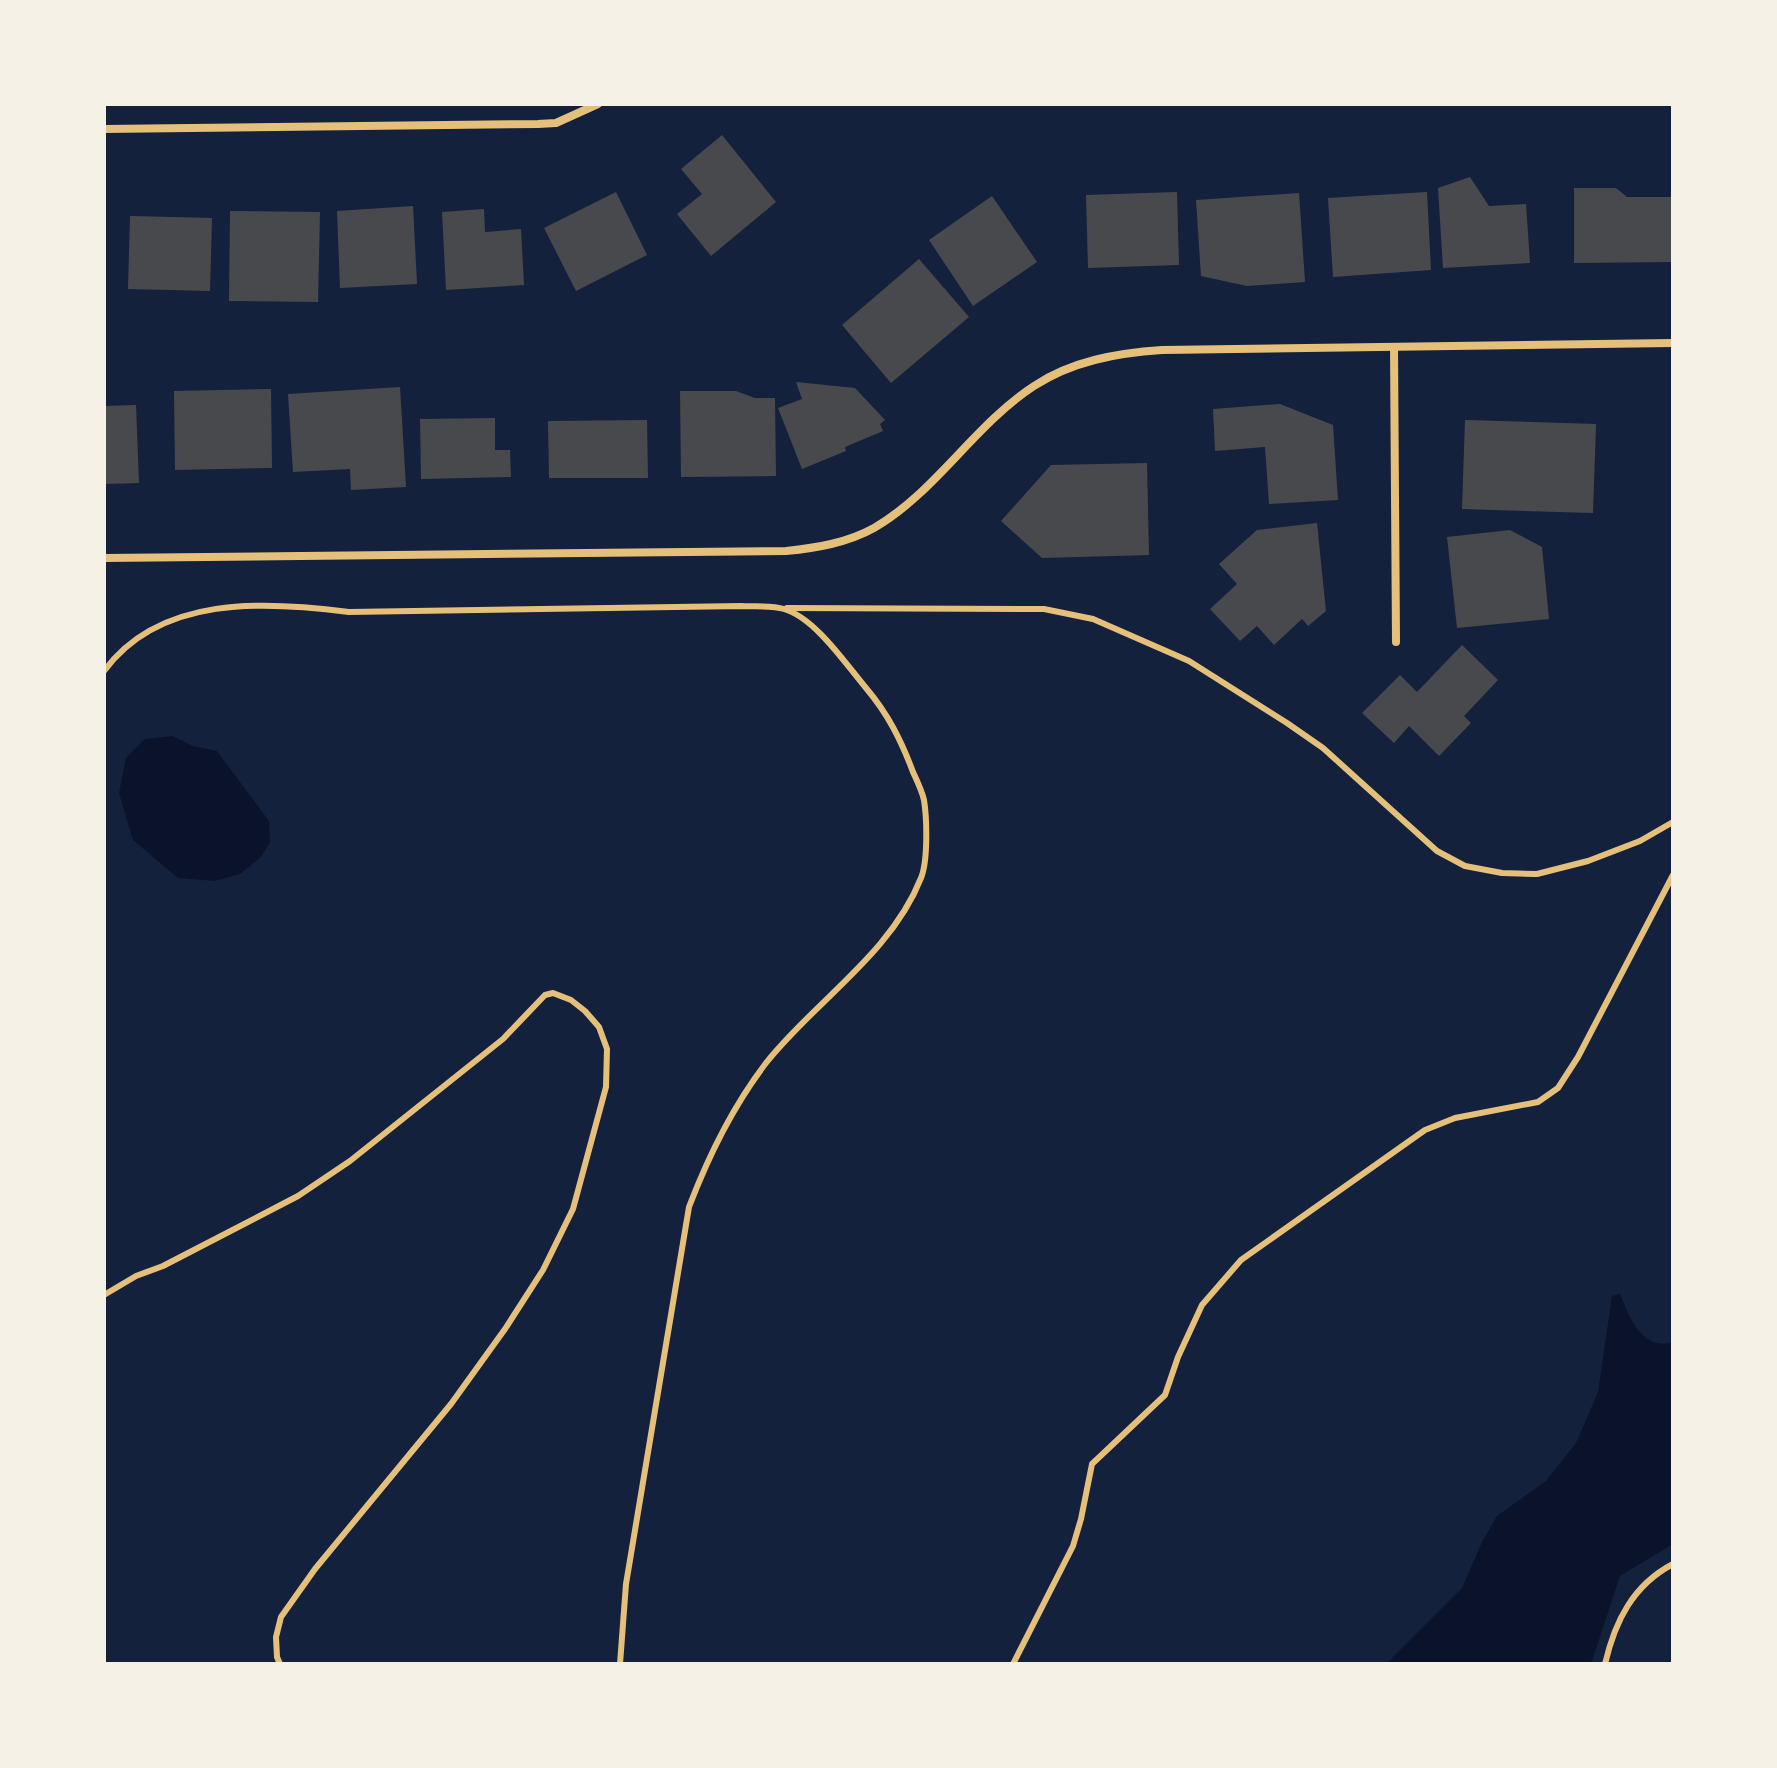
<svg xmlns="http://www.w3.org/2000/svg" width="1777" height="1768" font-family="Roboto,sans-serif">
	<rect width="100%" height="100%" fill="#14213d"/>
	<g fill="#0b132b">
		<path d="M173,736L193,746L217,751L269,821L270,842L261,857L240,874L215,881L178,878L133,840L119,793L126,758L145,739Z"/>
		<path d="M1620,1294C1629,1316 1642,1352 1673,1342V1544L1620,1576L1591,1664H1386L1462,1588L1482,1542L1497,1516L1546,1481L1576,1443L1598,1392L1612,1296Z"/>
	</g>
	<g fill="#48494c">
		<path d="M722,135L776,202L711,256L677,214L702,194L681,169Z"/>
		<path d="M1470,177L1489,206L1526,204L1530,263L1443,268L1438,188Z"/>
		<path d="M1574,188H1616L1627,197H1672V262L1574,263Z"/>
		<path d="M616,192L647,255L576,291L544,228Z"/>
		<path d="M1177,192L1179,265L1088,268L1086,195Z"/>
		<path d="M1427,192L1431,270L1333,277L1328,198Z"/>
		<path d="M1299,193L1305,282L1247,286L1201,276L1196,200Z"/>
		<path d="M992,196L1037,262L973,306L929,240Z"/>
		<path d="M413,206L417,284L340,288L337,211Z"/>
		<path d="M484,209L485,232L521,229L524,285L446,290L442,212Z"/>
		<path d="M230,211L320,212L318,302L229,301Z"/>
		<path d="M130,216L212,218L210,291L128,289Z"/>
		<path d="M919,259L969,317L891,383L842,325Z"/>
		<path d="M796,382L855,388L885,420L880,424L883,431L845,447L846,451L802,469L778,408L802,399Z"/>
		<path d="M400,387L406,487L351,490L350,469L293,472L288,394Z"/>
		<path d="M271,389L272,468L175,470L174,391Z"/>
		<path d="M680,391H736L755,398H775L776,476L681,477Z"/>
		<path d="M1280,404L1333,425L1338,500L1269,504L1265,447L1215,451L1213,409Z"/>
		<path d="M136,405L139,483L104,484V406Z"/>
		<path d="M495,418V450H510L511,477L421,479L420,419Z"/>
		<path d="M647,420L648,478H549L548,421Z"/>
		<path d="M1465,420L1596,424L1593,513L1462,509Z"/>
		<path d="M1147,463L1149,555L1042,558L1001,521L1051,465Z"/>
		<path d="M1317,523L1326,611L1308,626L1302,619L1274,645L1257,626L1240,641L1210,609L1237,584L1219,564L1257,530Z"/>
		<path d="M1510,530L1542,547L1549,619L1457,628L1447,537Z"/>
		<path d="M1462,645L1498,680L1464,716L1471,723L1439,756L1409,726L1394,743L1362,713L1400,675L1417,692Z"/>
	</g>
	<g fill="none" stroke-linecap="round" stroke-linejoin="round">
		<g stroke="#e5c07b" stroke-width="6">
			<path d="M787,608L1044,609L1093,619L1189,661L1287,723L1323,748L1437,851L1465,866L1502,873L1537,874L1588,861L1640,841L1673,822"/>
			<path d="M104,671C160,595 265,601 349,612L742,606C755,607 771,605 784,609C815,618 845,663 866,688C888,714 901,740 913,772C917,781 922,791 924,800C927,819 928,861 921,878C891,954 815,1001 766,1063C733,1106 708,1157 689,1207L626,1584L620,1664"/>
			<path d="M104,1295L136,1276L163,1266L298,1196L350,1161L503,1039L545,995L553,993L571,1000L585,1011L599,1027L607,1049L606,1087L573,1209L543,1270L505,1329L451,1404L315,1569L281,1617L276,1637L277,1657L280,1664"/>
			<path d="M1013,1664L1073,1546L1081,1519L1092,1464L1165,1395L1178,1357L1202,1305L1241,1260L1425,1130L1455,1118L1538,1102L1558,1088L1578,1057L1673,875"/>
			<path d="M1605,1664C1615,1621 1633,1585 1673,1564"/>
		</g>
		<g stroke="#e5c07b" stroke-width="8">
			<path d="M104,129L538,124L556,123L598,104"/>
			<path d="M1394,347L1396,642"/>
			<path d="M104,558L786,551C816,548 847,543 874,528C936,492 974,425 1034,386C1072,361 1117,353 1162,350L1673,343"/>
		</g>
	</g>
	<rect width="1777" height="1768" fill="none" stroke="#f6f1e7" stroke-width="212"/>
</svg>
